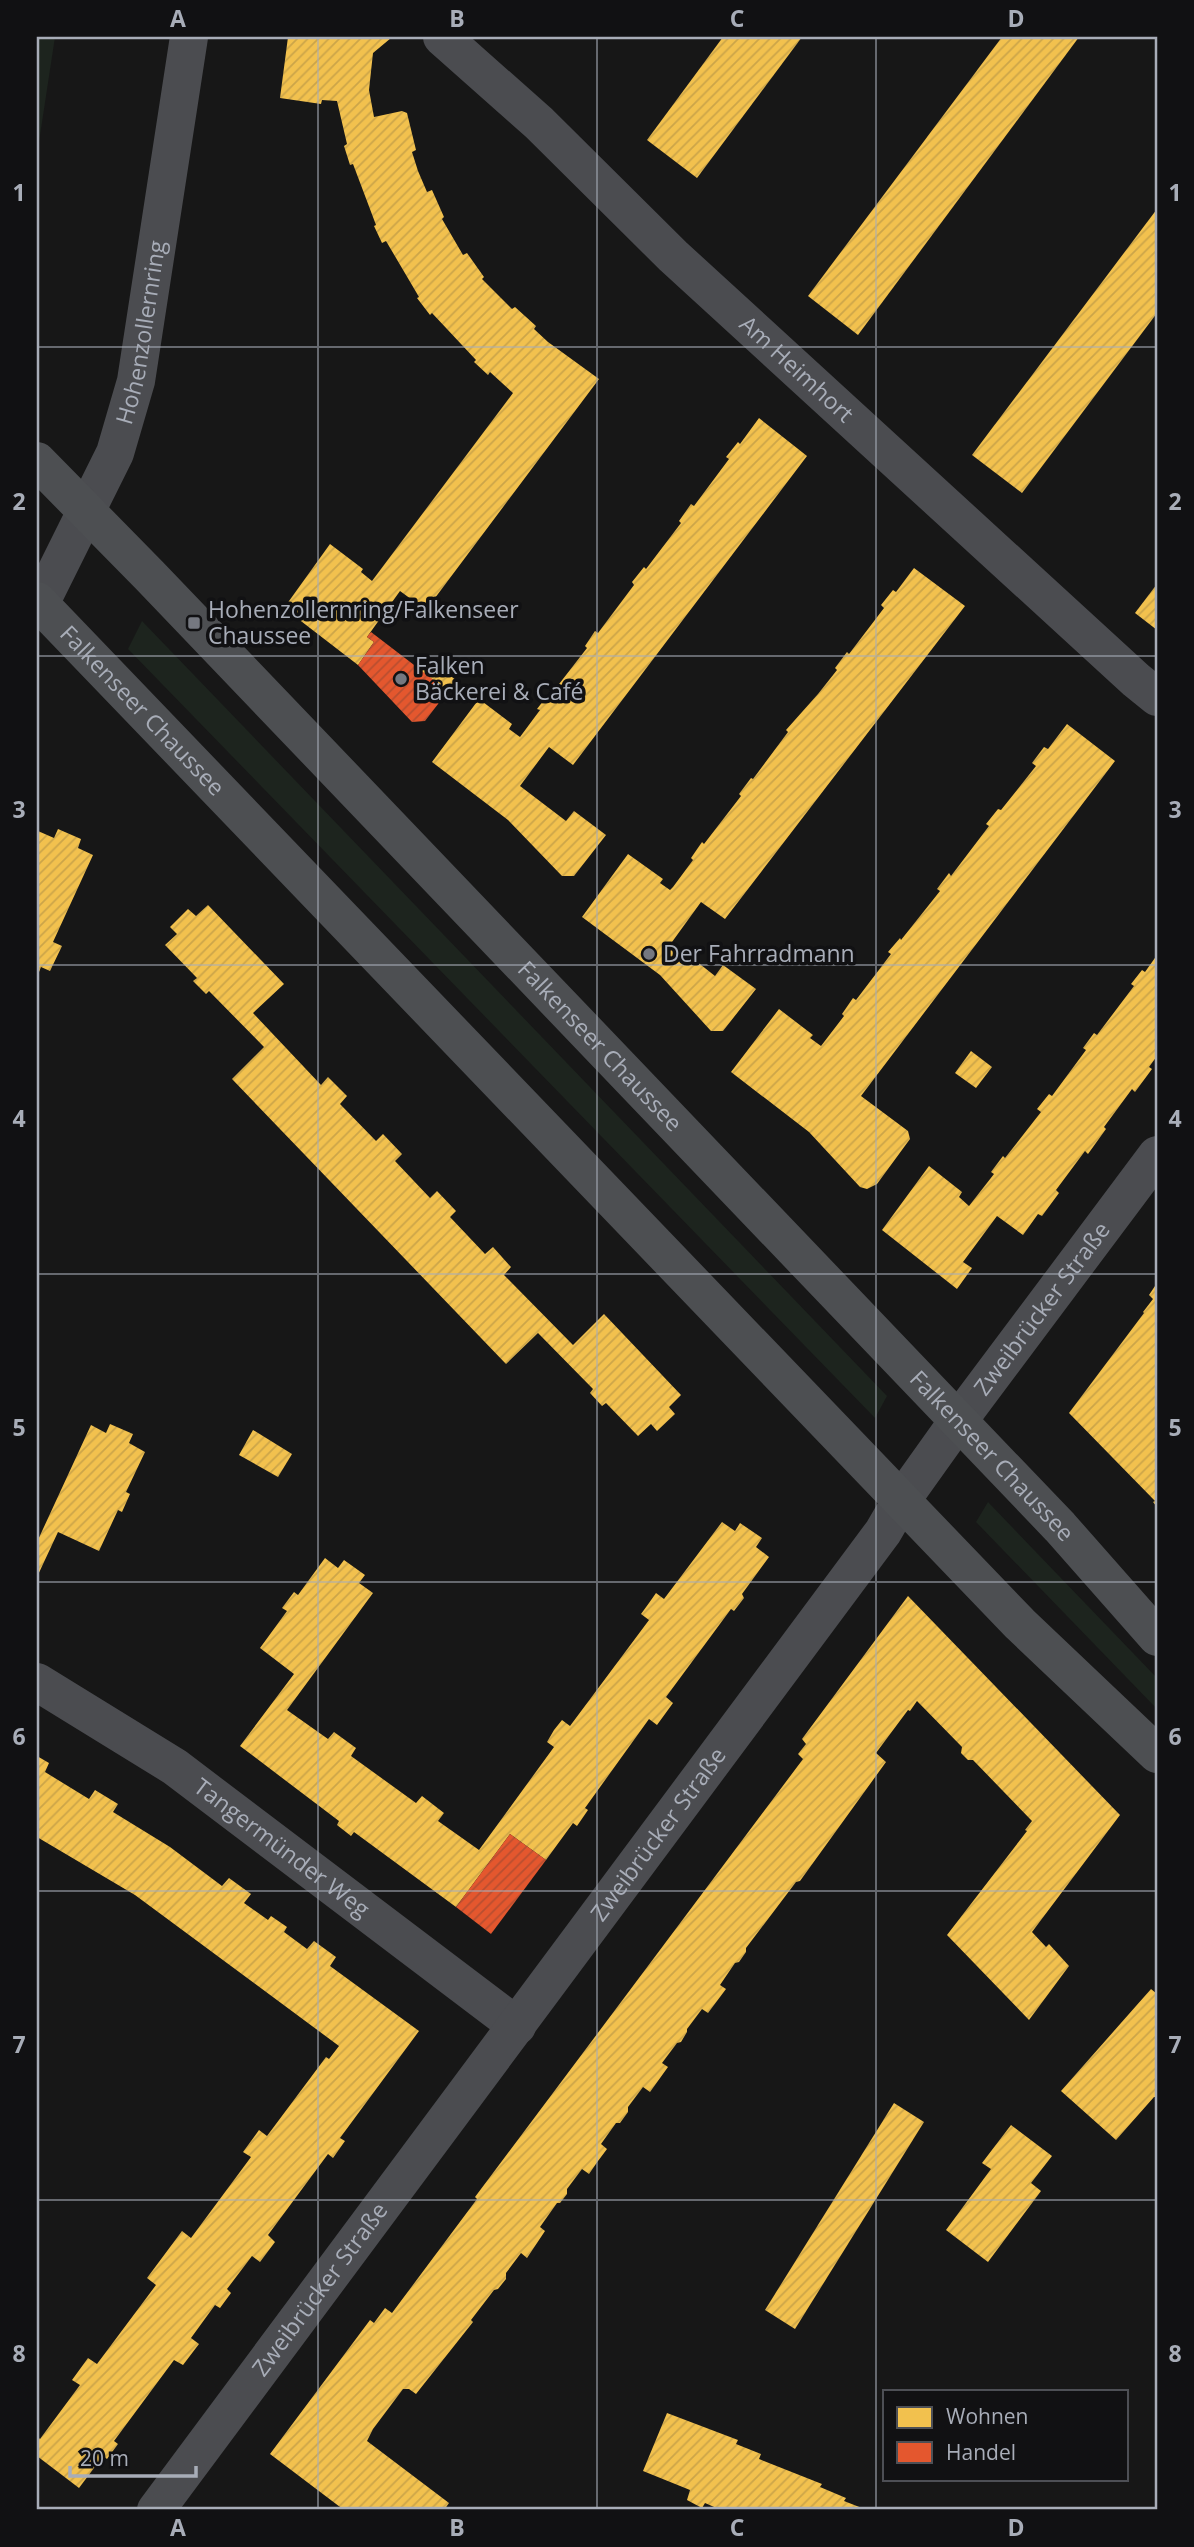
<svg xmlns="http://www.w3.org/2000/svg" width="1194" height="2547" font-family="'Open Sans',sans-serif">
	<defs>
		<pattern id="homes-hatch" width="6" height="6" patternUnits="userSpaceOnUse" patternTransform="scale(1.75)"><rect width="6" height="6" fill="#f2c14e"/><path d="M-1 1l2-2M0 6l6-6M5 7l2-2" fill="none" stroke="#cca549"/></pattern>
		<pattern id="shops-hatch" width="6" height="6" patternUnits="userSpaceOnUse" patternTransform="scale(1.75)"><rect width="6" height="6" fill="#e4572e"/><path d="M-1 1l2-2M0 6l6-6M5 7l2-2" fill="none" stroke="#b84e30"/></pattern>
	</defs>
	<rect width="100%" height="100%" fill="#171717"/>
	<g fill="#1d241e">
		<path d="M37,37H55L37,155Z"/>
		<path d="M142,621L887,1396L875,1418L128,649Z"/>
		<path d="M988,1502L1157,1678V1709L976,1522Z"/>
	</g>
	<g fill="url(#homes-hatch)">
		<path d="M288,37H390L391,38L373,53L369,90L374,117L402,111L407,113L416,150L412,152L418,171L427,192L432,190L444,217L442,219L463,255L467,253L484,277L482,279L512,309L515,307L536,326L534,329L548,342L599,379L426,610L400,591L367,637L374,642L358,665L284,608L330,544L363,569L361,572L372,581L513,393L490,372L488,375L474,362L476,360L432,313L430,315L417,298L419,297L386,241L382,243L374,226L376,225L353,164L350,165L344,146L347,144L337,101L322,100L321,104L280,98Z"/>
		<path d="M723,37H802L697,178L647,140Z"/>
		<path d="M1002,37H1079L858,335L808,296Z"/>
		<path d="M1157,209V313L1022,493L972,455Z"/>
		<path d="M759,418L807,456L573,765L549,747L520,786L566,821L574,811L606,835L574,876H562L508,820L432,762L479,699L512,724L509,729L520,737L540,710L537,709L547,696L549,697L587,648L585,646L595,631L598,633L634,585L632,582L644,567L646,569L681,523L679,521L691,504L694,506L729,459L726,457L738,442L740,444Z"/>
		<path d="M914,568L965,606L725,919L701,902L672,942L715,976L723,965L756,989L723,1031H711L660,975L582,917L628,854L663,879L660,883L670,890L673,887L693,860L691,858L702,842L704,844L741,796L739,794L751,778L753,779L788,732L786,730L818,694L837,670L835,668L847,652L849,654L884,608L881,605L893,590L896,592Z"/>
		<path d="M1157,584V630L1135,613Z"/>
		<path d="M423,656L456,680L448,691L415,667Z"/>
		<path d="M1067,724L1115,761L861,1096L908,1131L910,1139L877,1184L867,1189L860,1187L809,1132L731,1072L779,1009L813,1035L810,1038L821,1046L844,1016L842,1014L853,998L856,1000L891,954L888,952L900,938L901,940L940,891L937,889L949,873L951,876L989,826L986,824L998,809L1001,810L1036,766L1032,763L1044,747L1048,749Z"/>
		<path d="M58,829L81,839L78,848L93,855L53,942L62,946L50,971L41,967L37,977V834L38,831L54,838Z"/>
		<path d="M208,905L284,984L253,1013L321,1085L328,1077L347,1096L340,1104L376,1141L383,1134L402,1154L395,1161L430,1198L437,1191L456,1211L450,1217L485,1254L493,1247L511,1267L504,1275L573,1345L604,1314L681,1395L669,1407L675,1414L657,1431L651,1424L638,1436L606,1403L602,1406L590,1393L593,1389L538,1333L506,1364L232,1079L264,1047L209,991L206,994L193,981L197,978L165,945L177,934L170,927L188,909L196,916Z"/>
		<path d="M1157,955V1056L1149,1067L1152,1069L1135,1092L1132,1089L1104,1127L1106,1129L1088,1154L1085,1151L1056,1190L1059,1193L1042,1216L1038,1214L1023,1235L997,1216L963,1262L972,1268L957,1289L882,1230L929,1166L962,1192L959,1197L969,1206L994,1174L991,1172L1003,1156L1005,1158L1041,1112L1037,1109L1049,1094L1052,1096L1086,1050L1083,1048L1094,1033L1097,1035L1134,986L1131,984L1142,970L1145,972Z"/>
		<path d="M971,1051L992,1067L976,1088L955,1073Z"/>
		<path d="M1157,1283V1507L1153,1502L1155,1501L1069,1413L1144,1313L1143,1312L1153,1299L1149,1295Z"/>
		<path d="M110,1424L133,1434L129,1443L145,1452L126,1492L130,1494L122,1512L118,1510L99,1551L58,1532L37,1577V1542L91,1425L106,1433Z"/>
		<path d="M253,1430L292,1454L278,1477L239,1455Z"/>
		<path d="M722,1522L735,1531L740,1523L762,1538L756,1547L769,1557L742,1594L744,1598L734,1611L731,1609L666,1697L673,1703L657,1725L649,1719L585,1808L588,1810L577,1826L573,1823L546,1860L510,1834L456,1907L354,1832L351,1836L337,1825L339,1821L240,1746L294,1674L260,1648L287,1611L282,1608L294,1592L298,1595L325,1558L338,1568L344,1560L365,1575L359,1583L373,1593L287,1710L328,1739L334,1732L356,1748L351,1756L416,1803L422,1796L444,1813L438,1821L479,1850L554,1747L547,1742L554,1730L562,1720L570,1726L649,1620L641,1614L649,1603L656,1593L664,1599Z"/>
		<path d="M908,1596L1120,1815L1032,1932L1046,1947L1049,1944L1069,1966L1029,2020L947,1935L1027,1831L1025,1830L1032,1821L973,1760H968L961,1753L962,1747L917,1701L910,1711L908,1710L876,1753L886,1762L800,1881L796,1882L746,1948V1952L739,1962L735,1963L720,1985L726,1989L708,2013L702,2009L687,2029V2032L681,2042L677,2043L662,2063L668,2067L650,2092L643,2087L628,2107V2112L620,2123H616L601,2144L607,2149L598,2161L589,2174L582,2169L567,2189V2194L560,2203H557L540,2227L545,2231L527,2258L521,2253L506,2273V2279L498,2289L494,2290L471,2320L473,2322L416,2394L409,2389H403L373,2429L367,2441L449,2503L444,2510H344L270,2454L370,2320L374,2323L385,2308L392,2313L477,2199L475,2197L803,1759L798,1754L806,1744L802,1739Z"/>
		<path d="M37,1756L49,1763L45,1772L89,1799L95,1790L118,1804L113,1812L170,1847L222,1886L229,1878L251,1894L244,1903L268,1920L271,1916L287,1927L284,1932L307,1949L314,1941L336,1957L330,1966L419,2031L340,2138L345,2141L333,2158L328,2154L268,2235L275,2242L260,2262L252,2256L227,2289L231,2293L220,2308L215,2305L191,2338L199,2344L183,2365L174,2360L114,2441L118,2444L107,2459L103,2456L79,2488L37,2456V2436L40,2439L80,2385L72,2380L88,2358L97,2364L156,2285L147,2278L182,2231L191,2238L251,2157L243,2152L259,2130L267,2136L326,2057L329,2059L339,2046L135,1895L37,1837Z"/>
		<path d="M1151,1989L1157,1994V2097H1154L1116,2140L1061,2091Z"/>
		<path d="M894,2103L924,2122L795,2329L765,2310Z"/>
		<path d="M1011,2125L1052,2156L1031,2183L1041,2191L988,2262L946,2230L991,2169L982,2163Z"/>
		<path d="M667,2413L738,2440L736,2444L761,2454L759,2459L822,2484L820,2487L846,2498L844,2501L867,2510H721L705,2503L702,2508L687,2500L690,2490L643,2471Z"/>
	</g>
	<g fill="url(#shops-hatch)">
		<path d="M371,632L448,691L425,721L412,722L358,665L374,642L367,637Z"/>
		<path d="M510,1834L546,1860L491,1934L456,1907Z"/>
	</g>
	<g fill="none" stroke-linecap="round" stroke-linejoin="round">
		<g stroke="#4b4c50" stroke-width="38">
			<path id="s1" d="M442,37L539,123L673,256L1136,680L1157,697"/>
			<path id="s2" d="M37,610L115,453L136,381L189,37"/>
			<path id="s3" d="M37,1682L175,1767L517,2026"/>
			<path id="s4" d="M156,2510L883,1532L901,1501L958,1421L1157,1155"/>
		</g>
		<g stroke="#4d4f52" stroke-width="38">
			<path id="s5" d="M37,461L150,576L1060,1527L1157,1637"/>
			<path id="s6" d="M37,601L1020,1624L1157,1754"/>
		</g>
	</g>
	<path fill="none" stroke="#a8adb8" stroke-width="2" stroke-opacity="0.55" d="M318,37V2510M597,37V2510M876,37V2510M37,347H1157M37,656H1157M37,965H1157M37,1274H1157M37,1582H1157M37,1891H1157M37,2200H1157"/>
	<g fill="#757880" stroke="#111113" stroke-width="2.5">
		<rect x="187" y="616" width="14" height="14" rx="3.5"/>
		<circle cx="401" cy="679" r="7"/>
		<circle cx="649" cy="954" r="7"/>
	</g>
	<g text-anchor="middle" stroke-width="7" stroke-linejoin="round" paint-order="stroke">
		<g font-size="23" fill="#a8adb8" stroke="#111113">
			<text dy="8" stroke="none"><textPath href="#s2" startOffset="299">Hohenzollernring</textPath></text>
			<text dy="8" stroke="none"><textPath href="#s1" startOffset="486">Am Heimhort</textPath></text>
			<text dy="8" stroke="none"><textPath href="#s6" startOffset="152">Falkenseer Chaussee</textPath></text>
			<text dy="8" stroke="none"><textPath href="#s5" startOffset="812">Falkenseer Chaussee</textPath></text>
			<text dy="8" stroke="none"><textPath href="#s4" startOffset="1493">Zweibrücker Straße</textPath></text>
			<text dy="8" stroke="none"><textPath href="#s5" startOffset="1379">Falkenseer Chaussee</textPath></text>
			<text dy="8" stroke="none"><textPath href="#s4" startOffset="842">Zweibrücker Straße</textPath></text>
			<text dy="8" stroke="none"><textPath href="#s3" startOffset="296">Tangermünder Weg</textPath></text>
			<text dy="8" stroke="none"><textPath href="#s4" startOffset="275">Zweibrücker Straße</textPath></text>
		</g>
		<g font-size="23" fill="#a8adb8" stroke="#111113" text-anchor="start">
			<text x="208" y="618">Hohenzollernring/Falkenseer<tspan x="208" dy="26">Chaussee</tspan></text>
			<text x="415" y="674">Falken<tspan x="415" dy="26">Bäckerei &amp; Café</tspan></text>
			<text x="663" y="962">Der Fahrradmann</text>
		</g>
	</g>
	<rect width="1194" height="2547" fill="none" stroke="#111113" stroke-width="77"/>
	<rect x="883" y="2390" width="245" height="91" fill="#111113" stroke="#4d4f55" stroke-width="2"/>
	<rect x="897" y="2407" width="35" height="21" fill="#f2c14e" stroke="#4d4f55" stroke-width="2"/>
	<text x="946" y="2424" font-size="21" fill="#a8adb8">Wohnen</text>
	<rect x="897" y="2442" width="35" height="21" fill="#e4572e" stroke="#4d4f55" stroke-width="2"/>
	<text x="946" y="2460" font-size="21" fill="#a8adb8">Handel</text>
	<path d="M70 2466v10h126v-10" fill="none" stroke="#a8adb8" stroke-width="3.5"/>
	<text x="80" y="2466" font-size="21" fill="#a8adb8" stroke="#111113" stroke-width="5" paint-order="stroke">20 m</text>
	<rect x="38" y="38" width="1118" height="2470" fill="none" stroke="#a8adb8" stroke-width="2.5"/>
	<g font-size="23" text-anchor="middle" font-weight="bold" fill="#a8adb8">
		<text x="178" y="27">A</text>
		<text x="457" y="27">B</text>
		<text x="737" y="27">C</text>
		<text x="1016" y="27">D</text>
		<text x="19" y="201">1</text>
		<text x="1175" y="201">1</text>
		<text x="19" y="510">2</text>
		<text x="1175" y="510">2</text>
		<text x="19" y="818">3</text>
		<text x="1175" y="818">3</text>
		<text x="19" y="1127">4</text>
		<text x="1175" y="1127">4</text>
		<text x="19" y="1436">5</text>
		<text x="1175" y="1436">5</text>
		<text x="19" y="1745">6</text>
		<text x="1175" y="1745">6</text>
		<text x="19" y="2053">7</text>
		<text x="1175" y="2053">7</text>
		<text x="19" y="2362">8</text>
		<text x="1175" y="2362">8</text>
		<text x="178" y="2536">A</text>
		<text x="457" y="2536">B</text>
		<text x="737" y="2536">C</text>
		<text x="1016" y="2536">D</text>
	</g>
</svg>
